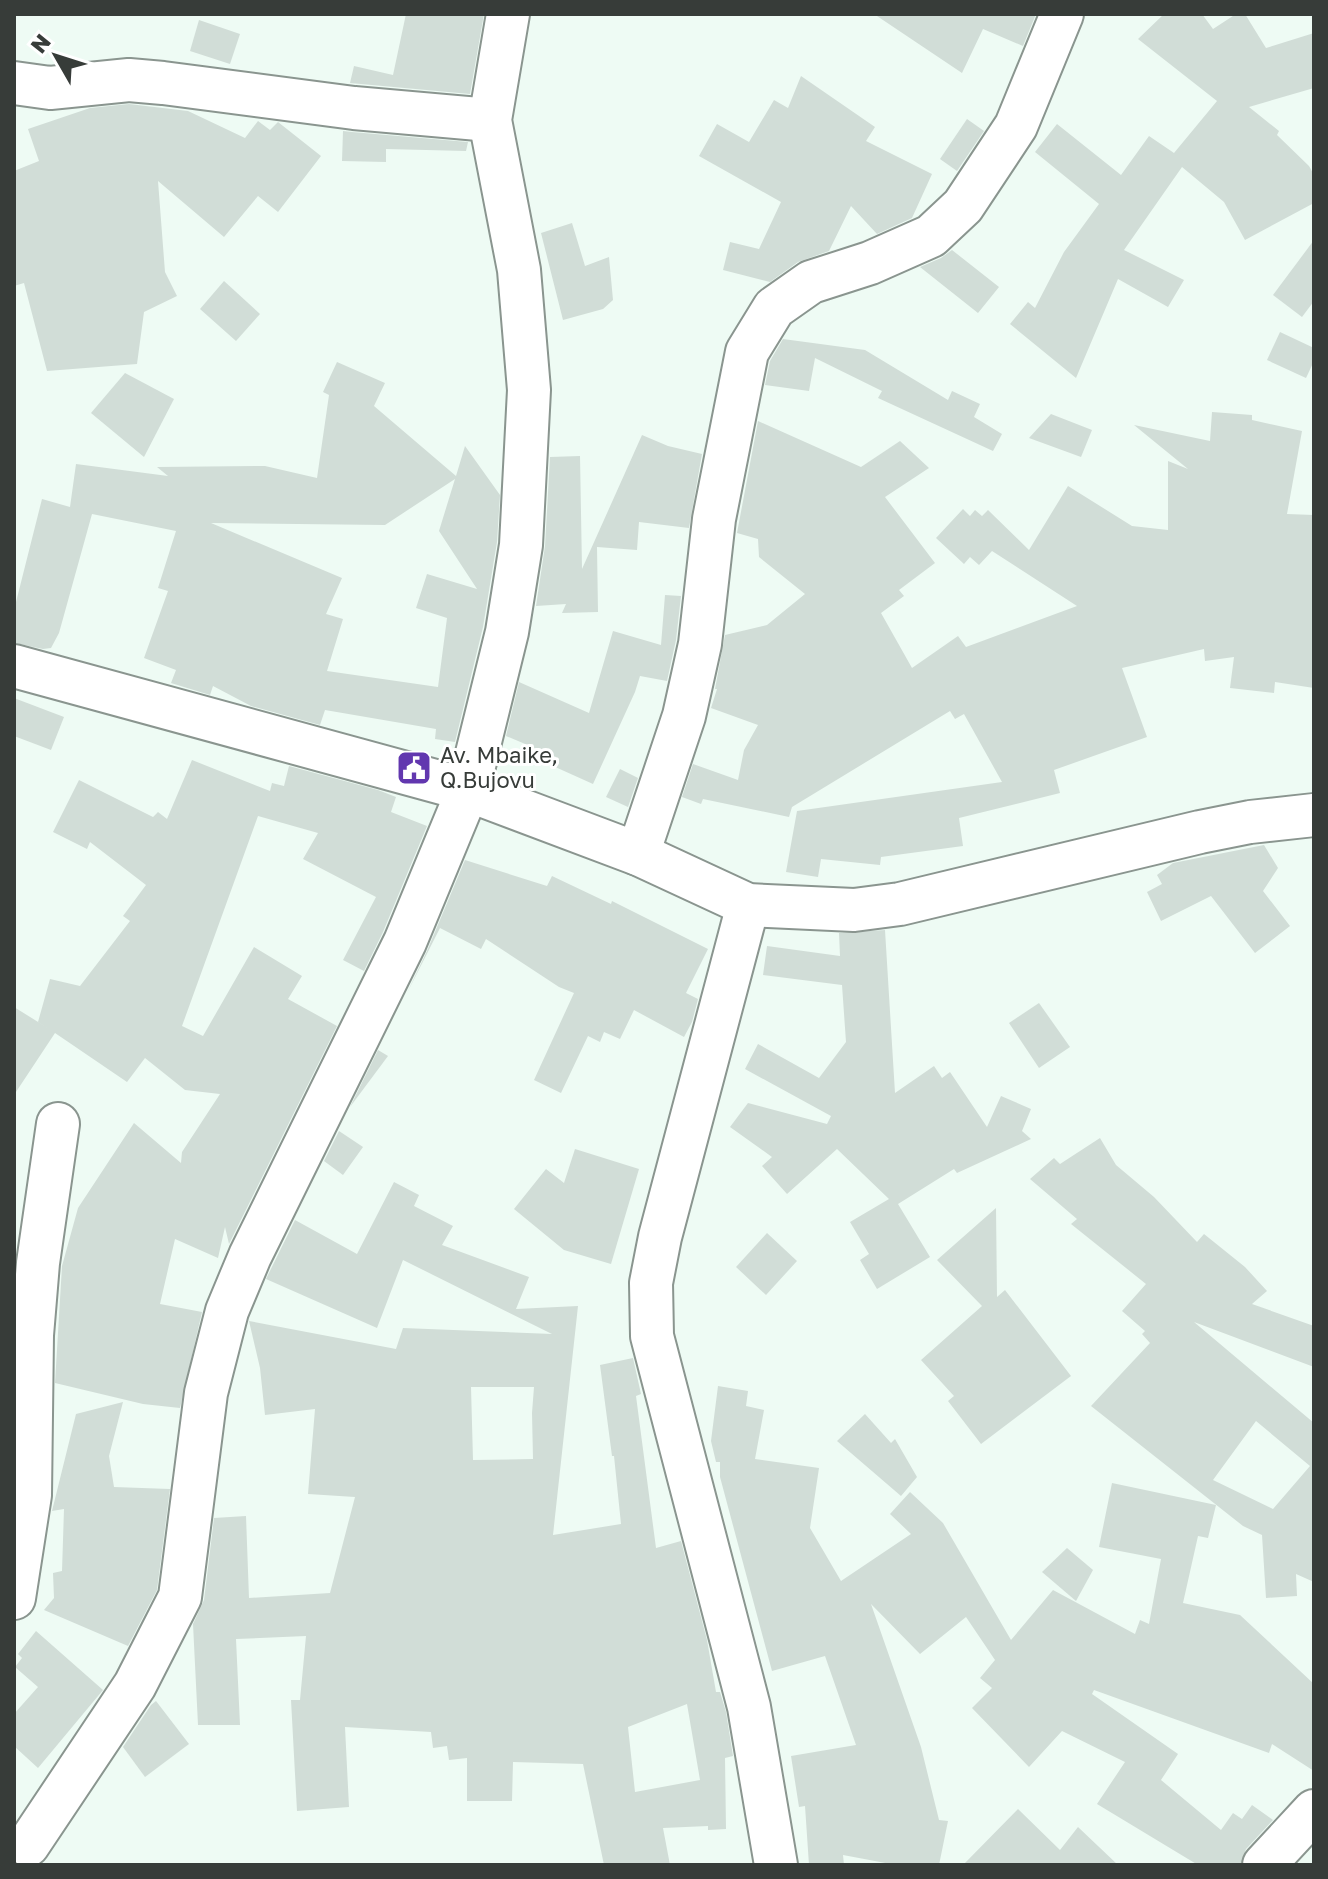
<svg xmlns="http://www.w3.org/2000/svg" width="1328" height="1879" font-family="'Golos Text',sans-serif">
	<rect width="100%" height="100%" fill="#eefbf4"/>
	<g fill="#d1ddd7" fill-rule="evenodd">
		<path d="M406,14H484L470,94L350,83L354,66L393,75Z"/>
		<path d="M874,14H1036L1023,46L983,29L962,73Z"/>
		<path d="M1164,14H1202L1213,29L1236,14H1245L1266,48L1314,33V88L1249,107L1279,131L1277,135L1309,166L1314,175V203L1245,240L1224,202L1182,167L1124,250L1184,280L1168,307L1118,279L1076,378L1010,324L1028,302L1035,308L1064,252L1099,204L1035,152L1057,124L1121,175L1149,136L1174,153L1217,101L1138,39Z"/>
		<path d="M199,20L240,34L230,64L190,51Z"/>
		<path d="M801,76L875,127L866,141L932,174L912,218L877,234L851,206L829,251L798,262L770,282L723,270L730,242L759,249L781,202L699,156L717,124L749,142L774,100L788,108Z"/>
		<path d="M129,104L188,111L245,138L258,121L270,130L278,122L321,156L278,212L258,196L224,237L158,181L165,272L177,296L144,312L137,364L47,371L24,283L14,286V171L39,161L28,129L90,108Z"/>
		<path d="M967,119L984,131L957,171L940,159Z"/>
		<path d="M343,131L352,132L468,142L466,151L386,149V162L342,161Z"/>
		<path d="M572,223L585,266L609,257L613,300L603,309L563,320L541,233Z"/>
		<path d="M1314,240V301L1302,317L1273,295Z"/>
		<path d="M952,250L999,287L978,313L920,267L941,258Z"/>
		<path d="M224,281L260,314L236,341L200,309Z"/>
		<path d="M1280,332L1314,348V361L1306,378L1267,360Z"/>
		<path d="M783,339L865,350L948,400L952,391L980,404L974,417L1002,434L993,451L878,398L882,391L815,358L809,391L765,385L770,361Z"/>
		<path d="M337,362L385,383L374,406L456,476L465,446L500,495L497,542L483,627L455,742L435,739L436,729L325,710L320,725L251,706L213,686L210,695L171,683L176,670L144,658L168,591L158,588L176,531L92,514L59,633L51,648L43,649L15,643L14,610L42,499L70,507L76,464L168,476L157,467L265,466L317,478L329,395L323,392ZM455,479L439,531L477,589L427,574L416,608L447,618L438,687L327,671L343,619L326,614L342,578L211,523L385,525Z"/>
		<path d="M125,373L174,399L144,457L91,413Z"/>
		<path d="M1212,412L1252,415V420L1302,431L1287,514L1314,515V688L1275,682L1274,693L1230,688L1234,657L1205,661L1204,649L1122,668L1147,737L1054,770L1060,793L959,818L963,846L881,857L880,865L821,859L818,877L786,872L797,811L1002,782L964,714L955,719L950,711L792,807L789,817L703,799L701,804L682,797L693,764L738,780L744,750L758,725L711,708L717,689H715L725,635L767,625L805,594L759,557L758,539L737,533L758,421L861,467L900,441L929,468L885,497L935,563L899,590L904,596L881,613L912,668L958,636L966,647L1077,606L992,551L979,565L970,557L964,564L936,538L963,509L970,516L975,510L982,516L988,510L1029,550L1068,486L1132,526L1168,530V461L1188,469L1134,425L1210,441Z"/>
		<path d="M1051,414L1092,430L1081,457L1029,438Z"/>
		<path d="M642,435L668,446L702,454L689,528L639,522L637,550L597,547L598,612L562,613L566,604L536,606L545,546L550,457L580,456L582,569Z"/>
		<path d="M665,595L681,596L676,640L667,681L640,676L635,692L593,784L553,766L556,757L506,736L519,682L589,713L613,631L661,645Z"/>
		<path d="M14,698L64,717L51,750L14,736Z"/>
		<path d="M192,760L270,791L272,783L284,786L289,766L378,790L396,797L391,812L427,826L383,932L364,971L343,960L376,897L303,859L318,833L258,816L182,1026L203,1036L254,947L302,976L288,999L337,1026L229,1244L225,1227L218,1258L175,1239L160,1304L202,1312L180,1408L143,1404L55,1383L62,1266L78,1208L134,1123L181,1163L182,1152L220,1094L185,1090L145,1058L127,1082L55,1033L14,1095V1007L51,1030L38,1022L50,979L80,986L130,921L123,916L146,885L90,842L87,849L53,832L79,780L153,817L158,812L167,819Z"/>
		<path d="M620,769L638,778L628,807L606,797Z"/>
		<path d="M1264,845L1278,868L1263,891L1290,926L1255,953L1211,896L1161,921L1147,892L1162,884L1157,875L1173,863Z"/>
		<path d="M465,860L547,886L552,876L611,904L612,901L708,949L686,993L698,999L692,1022L684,1037L634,1010L620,1039L604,1032L600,1042L588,1036L561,1093L534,1080L574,993L559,987L486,939L481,949L440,928L407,993L427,951Z"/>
		<path d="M885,930L895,1093L934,1066L942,1078L950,1072L987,1127L1001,1096L1031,1109L1022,1131L1031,1139L957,1173L954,1169L898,1204L930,1257L877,1289L860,1260L869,1254L850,1222L889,1199L837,1149L787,1194L762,1166L772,1157L730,1127L748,1103L827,1124L831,1116L745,1069L758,1044L819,1078L846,1042L842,985L763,975L767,946L840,956L839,933Z"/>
		<path d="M1039,1003L1070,1047L1039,1068L1009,1023Z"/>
		<path d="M378,1050L388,1056L350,1107Z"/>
		<path d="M339,1131L363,1147L343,1175L324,1161Z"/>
		<path d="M1100,1138L1116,1165L1154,1197L1197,1242L1204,1234L1245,1267L1267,1291L1252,1304L1314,1326V1367L1194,1322L1314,1423V1582L1296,1574L1297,1596L1266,1598L1262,1535L1243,1526L1091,1406L1150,1343L1142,1334L1145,1331L1122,1311L1146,1284L1071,1224L1077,1219L1030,1179L1054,1158L1060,1164ZM1256,1421L1310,1466L1273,1509L1213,1480Z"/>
		<path d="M575,1149L639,1169L611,1264L564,1250L514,1209L546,1169L564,1183Z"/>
		<path d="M394,1182L419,1195L414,1206L453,1226L442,1245L529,1277L516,1309L578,1306L553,1535L621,1524L614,1456H612L600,1365L633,1358L641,1394L636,1396L656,1548L681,1541L707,1640L716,1692H720L726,1712L733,1756L725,1758L726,1829L708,1830V1826L663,1828L670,1865H604L583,1764L513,1762L512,1801H467V1758L449,1760L447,1746L433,1748L431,1732L345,1727L349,1807L297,1811L291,1700H300L306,1636L236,1639L240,1725H198L193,1624L204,1600L214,1518L246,1516L249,1598L330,1593L355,1497L308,1494L315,1409L265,1415L260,1368L249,1321L396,1349L403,1328L552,1334L403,1260L377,1328L266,1279L295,1220L357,1254ZM471,1387H534L532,1413L533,1459L473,1460ZM687,1704L700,1780L635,1792L628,1727Z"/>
		<path d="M996,1208L997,1297L1005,1290L1071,1376L981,1444L948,1401L954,1396L921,1360L982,1306L937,1260Z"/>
		<path d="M767,1233L797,1261L766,1295L736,1267Z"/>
		<path d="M718,1386L748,1391L746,1406L764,1410L755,1459L819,1468L810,1528L841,1581L911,1534L890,1514L910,1492L943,1523L1011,1640L1053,1590L1135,1634L1140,1620L1149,1624L1161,1559L1099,1547L1112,1483L1216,1505L1208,1538L1198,1536L1183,1603L1240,1615L1314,1684V1771L1272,1744L1269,1753L1094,1690L1092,1694L1178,1754L1161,1780L1221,1830L1233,1813L1242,1819L1252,1805L1273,1820L1246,1849L1241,1865H1198L1097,1804L1125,1762L1062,1731L1029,1767L972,1708L992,1688L980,1678L995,1660L966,1617L920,1654L871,1604L921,1747L939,1820L948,1821L939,1865H896L843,1855L844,1865H809L805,1806L799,1807L791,1756L856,1745L825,1656L772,1671L720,1477V1462H716L711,1441Z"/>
		<path d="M123,1402L109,1456L114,1487L170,1489L157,1590L128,1646L44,1610L54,1598L53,1573L62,1571L64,1509L52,1511L76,1414Z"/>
		<path d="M865,1414L891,1443L895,1439L917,1477L901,1496L837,1441Z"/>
		<path d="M1067,1548L1093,1570L1076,1601L1042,1572Z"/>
		<path d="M36,1631L103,1690L38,1768L14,1746V1714L38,1687L15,1667L22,1658L18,1654Z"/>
		<path d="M156,1701L189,1744L145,1777L123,1747L151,1705Z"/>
		<path d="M1018,1809L1060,1850L1078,1827L1118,1865H963Z"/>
	</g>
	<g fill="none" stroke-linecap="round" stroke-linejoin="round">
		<defs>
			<g id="street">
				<path d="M14,83L50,88L129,80L163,83L354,108L490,120"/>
				<path d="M14,666L468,790L638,854L748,905L854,910L900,904L1200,832L1250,822L1314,815"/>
				<path d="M638,854L684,716L700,644L714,519L747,352L774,308L811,282L870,263L931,236L963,206L1016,126L1062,14"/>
				<path d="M748,905L660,1237L651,1283L652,1336L749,1707L776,1865"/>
				<path d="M14,1598L30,1495L32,1335L38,1263L58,1124"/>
				<path d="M28,1845L135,1685L180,1597L206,1393L227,1311L250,1256L405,942L468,790L507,632L521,545L529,390L519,270L490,120L508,14"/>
				<path d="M1264,1865L1314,1811"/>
			</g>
		</defs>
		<use href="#street" stroke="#8a958f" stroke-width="46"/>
		<use href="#street" stroke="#fff" stroke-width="42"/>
	</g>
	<defs>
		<symbol id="civic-square" viewBox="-11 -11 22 22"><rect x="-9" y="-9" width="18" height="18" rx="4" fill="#6237af" stroke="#fff"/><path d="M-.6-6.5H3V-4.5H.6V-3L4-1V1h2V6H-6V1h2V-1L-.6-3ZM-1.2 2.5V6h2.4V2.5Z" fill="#fff"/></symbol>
	</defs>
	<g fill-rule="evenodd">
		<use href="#civic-square" x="394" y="748" width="40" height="40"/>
	</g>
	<g text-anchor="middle" stroke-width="6" stroke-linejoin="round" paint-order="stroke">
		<g font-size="22" fill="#373c39" stroke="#fff" text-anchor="start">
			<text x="440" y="763">Av. Mbaike,<tspan x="440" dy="25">Q.Bujovu</tspan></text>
		</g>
	</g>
	<rect width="1328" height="1879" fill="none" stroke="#373c39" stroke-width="32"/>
	<g transform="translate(56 56) rotate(309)" stroke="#ffffff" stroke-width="6" paint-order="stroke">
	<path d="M0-6L14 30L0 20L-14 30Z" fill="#373c39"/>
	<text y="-12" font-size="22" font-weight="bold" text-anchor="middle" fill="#373c39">N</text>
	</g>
</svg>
